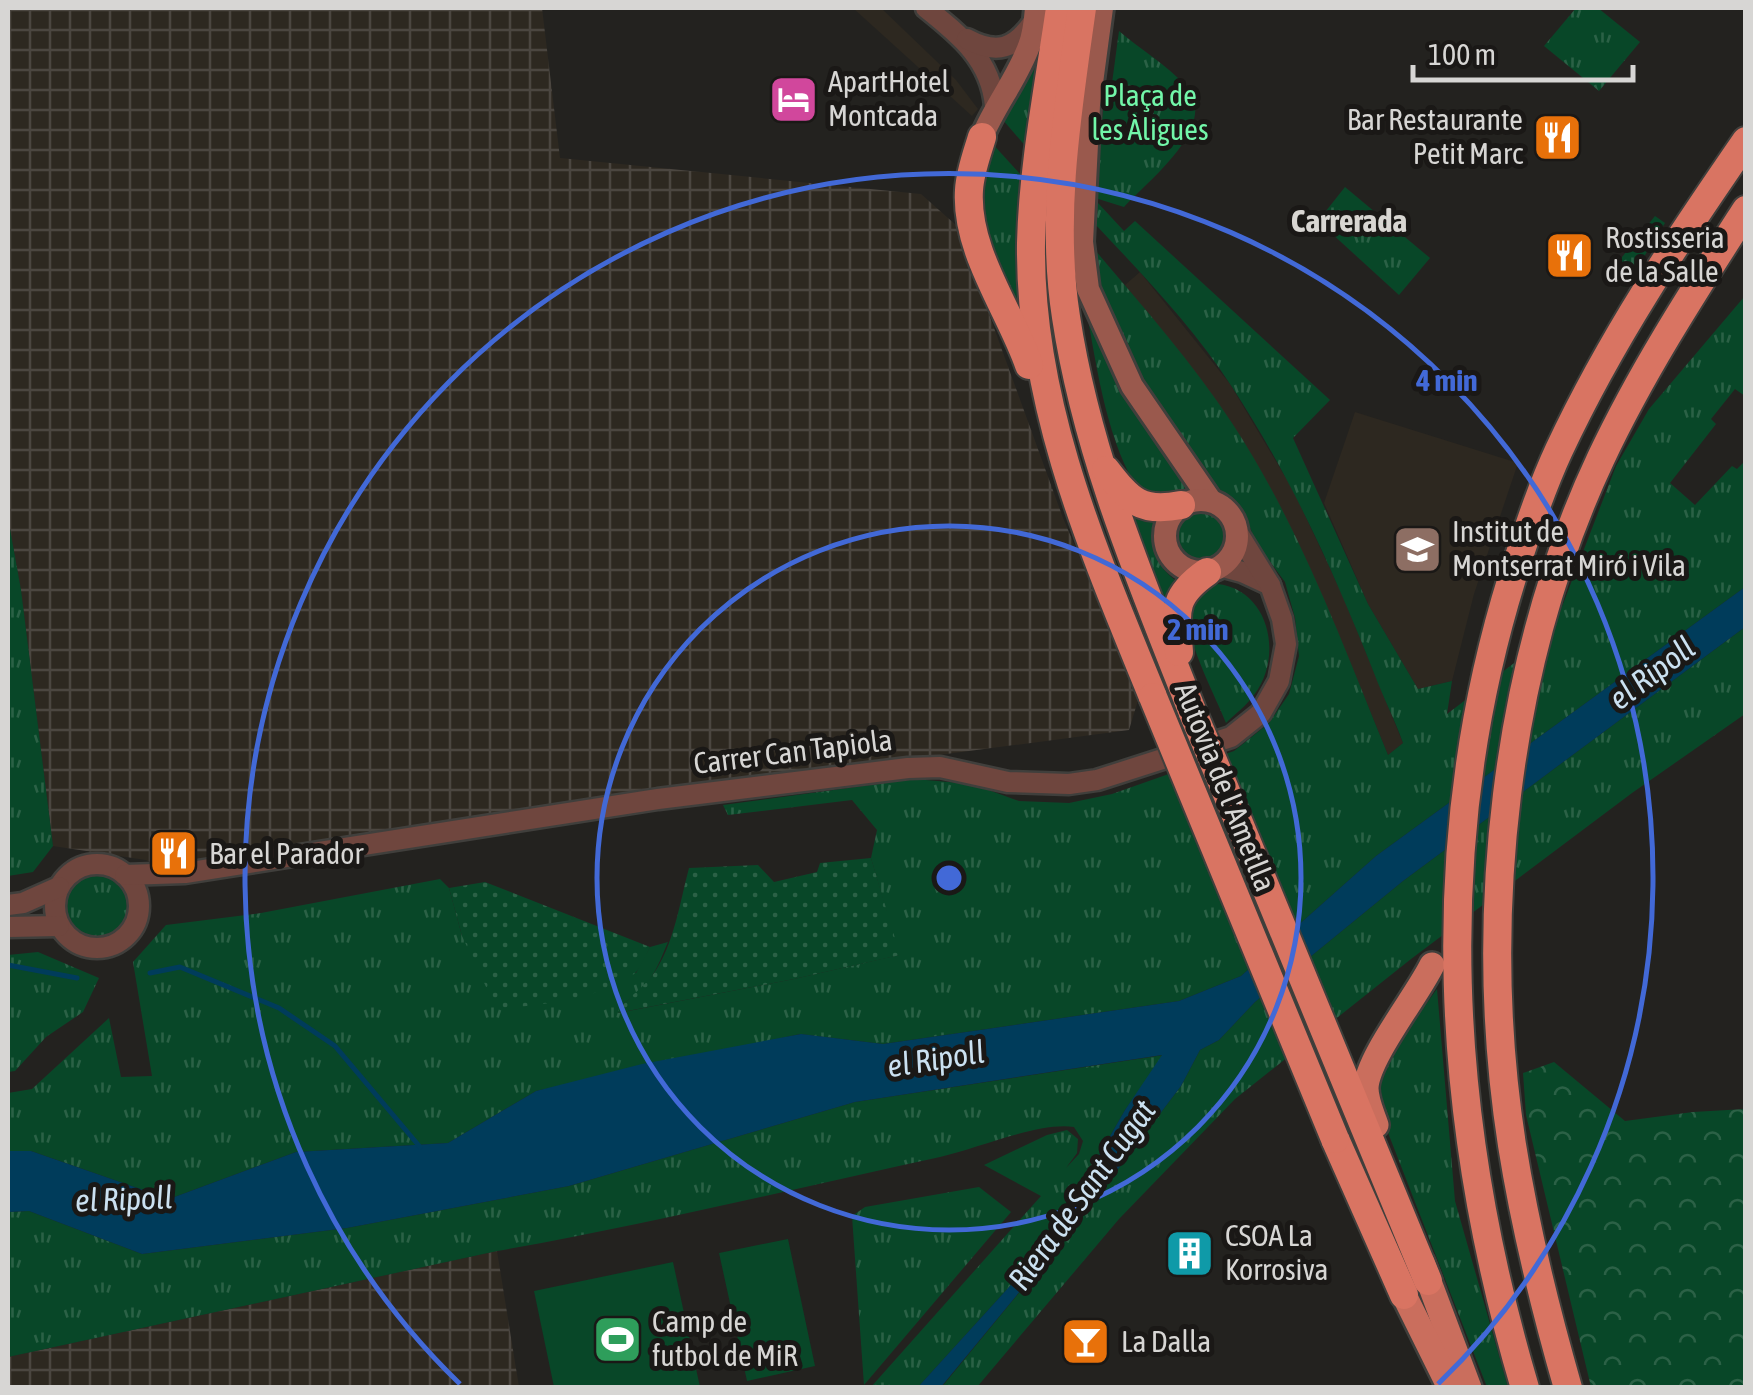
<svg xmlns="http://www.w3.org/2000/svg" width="1753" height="1395" font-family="'Asap Condensed',sans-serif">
	<defs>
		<pattern id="industrial-grid" width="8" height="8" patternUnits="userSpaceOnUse" patternTransform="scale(2.5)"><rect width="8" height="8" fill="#2d2820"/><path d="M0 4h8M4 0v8" fill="none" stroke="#4b4640"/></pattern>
		<pattern id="grass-tufts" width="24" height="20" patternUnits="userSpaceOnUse" patternTransform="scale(2.5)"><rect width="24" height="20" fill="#084728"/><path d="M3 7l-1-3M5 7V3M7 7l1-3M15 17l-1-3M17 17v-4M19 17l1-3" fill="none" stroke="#2b6146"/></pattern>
		<pattern id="forest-crowns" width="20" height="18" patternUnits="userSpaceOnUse" patternTransform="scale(2.5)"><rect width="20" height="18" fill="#084728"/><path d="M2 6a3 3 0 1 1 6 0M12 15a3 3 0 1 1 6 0" fill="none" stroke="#2b6146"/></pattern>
		<pattern id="garden-dots" width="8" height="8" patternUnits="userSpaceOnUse" patternTransform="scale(2.5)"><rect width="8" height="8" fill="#084728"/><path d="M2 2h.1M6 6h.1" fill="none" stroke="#2b6146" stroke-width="1.8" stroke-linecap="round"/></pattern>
	</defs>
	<rect width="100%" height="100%" fill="#23221f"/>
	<g fill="url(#industrial-grid)">
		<path d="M8,8H542L560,158L921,194L957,226L1063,518L1139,697L1129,730L681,789L163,869L146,860L53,846L21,591L8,518Z"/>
		<path d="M497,1251L519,1387L8,1388V1357Z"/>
	</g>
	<g fill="#2d2820">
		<path d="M853,8H881L956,80L978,109L972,116Z"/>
		<path d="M1140,272L1230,384L1293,490L1342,594L1403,743L1388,755L1343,645L1277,501L1231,422L1125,285Z"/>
		<path d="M1355,412L1518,463L1474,594L1452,681L1418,689L1368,604L1324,503Z"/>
	</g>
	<g fill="url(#grass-tufts)">
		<path d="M1576,8H1598L1640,42L1599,91L1544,46Z"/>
		<path d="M1119,31C1140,49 1168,66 1186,86C1221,125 1148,181 1124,207L1092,197L1104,103L1110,98Z"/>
		<path d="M1040,47L1028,149L1003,120Z"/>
		<path d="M990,141L1020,174L1022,318L985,234L980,201Z"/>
		<path d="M1345,187L1430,258L1399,295L1318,221Z"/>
		<path d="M1098,203L1124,231L1135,221L1330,400L1293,438L1368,604L1418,689L1452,681L1447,714L1551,635L1616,466L1649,409L1744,297L1745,396L1735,389L1711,419L1716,424L1670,483L1695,505L1732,466L1737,469L1745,461V587L1376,856L1241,976L1179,1001L883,1044L800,1034L536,1091L448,1143L296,1152L169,1199L31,1151H8V1093L32,1089L109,1018L121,1077L152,1076L133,962L166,925L261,913L440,879L449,888L462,936L636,973L650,947L668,942C661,958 655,976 642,988C632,998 623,1001 618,1013L794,979L899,955L871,858L877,830L852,800L728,815L723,805L914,779L972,784L1019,801L1069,803L1112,794L1234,751L1269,723L1289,694L1299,656L1295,618L1285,582L1256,543L1244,512L1191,462L1131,365L1093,278L1089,243C1138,301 1190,359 1232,423C1299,525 1342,642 1388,755L1403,743C1395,720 1383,697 1374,673C1335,574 1291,477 1232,387C1194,328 1143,275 1095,224Z"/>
		<path d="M1655,216L1665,223L1625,287L1606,277Z"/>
		<path d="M1087,313C1115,375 1146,435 1189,487L1169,495L1141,494C1108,446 1097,370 1087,313Z"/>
		<path d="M1127,507L1154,519C1150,547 1155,566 1178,582L1165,613Z"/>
		<circle cx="1201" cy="536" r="28"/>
		<path d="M8,518L21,590L53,846L33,872L8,876Z"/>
		<path d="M1218,584C1269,590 1284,656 1254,695C1247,705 1235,714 1226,723C1216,697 1182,634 1189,609C1192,595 1206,589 1218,584Z"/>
		<path d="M1745,627V714L1632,793L1411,959L1235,1099L1119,1219L977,1387L941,1388L1087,1210L1181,1086L1200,1050L1219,1040L1255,1002L1403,881Z"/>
		<circle cx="97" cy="906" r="35"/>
		<path d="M38,952L99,978L83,1012L46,1037L15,1071L8,1072V955Z"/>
		<path d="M1437,989L1455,1201L1508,1387H1487L1371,1089L1389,1054Z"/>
		<path d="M1164,1055L1125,1110L1070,1206L1010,1286L918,1387H871L1041,1196L984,1165L1047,1135L1067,1130L1078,1139L1077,1153L1066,1168L1079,1154L1083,1141L1074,1127C1038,1122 979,1148 940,1157C793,1189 646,1225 497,1251L8,1357V1212L29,1211L142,1254L347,1228L569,1186L855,1102Z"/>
		<path d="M979,1187L1011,1212L864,1385L852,1216L865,1207Z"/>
	</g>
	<path fill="url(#forest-crowns)" d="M1554,1062L1625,1121L1693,1112L1745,1109V1387H1591L1526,1115L1523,1073Z"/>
	<g fill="url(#garden-dots)">
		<path d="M871,858L900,955L794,979L617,1013C627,997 643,989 654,973C674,944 680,902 689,868L758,865L774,882L817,872L820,863Z"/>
		<path d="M485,882L650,947C646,955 641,968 634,974C603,998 535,1007 496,1008L462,936L449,888Z"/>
	</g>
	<g fill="#084728">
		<path d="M788,1239L815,1366L747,1381L719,1253Z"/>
		<path d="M673,1262L700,1387H554L534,1291Z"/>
	</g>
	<path fill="#003c5b" d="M1745,587V627L1403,881L1255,1002L1219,1040L1200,1050L1181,1086L1087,1210L941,1387H918L1010,1286L1070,1206L1125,1110L1162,1055L855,1102L569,1186L347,1228L142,1254L29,1211L8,1212V1151H31L169,1199L296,1152L448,1143L536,1091L642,1064L801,1034L883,1044L1179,1001L1241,976L1376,856Z"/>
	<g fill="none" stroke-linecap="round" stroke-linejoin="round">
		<g stroke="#003c5b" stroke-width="5">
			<path d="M8,965L77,978"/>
			<path d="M150,973L180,967L279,1008L335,1046L420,1147"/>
		</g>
		<defs>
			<g id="tertiary">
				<path d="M926,8C960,35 991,60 995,106"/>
				<path d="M967,39C997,55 1015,49 1034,21"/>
				<path d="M1220,566L1242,572L1270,585"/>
				<circle cx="97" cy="906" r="42"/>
				<path d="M125,875L185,873L658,799L908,768L940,767L1008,782L1069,784L1097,780L1231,737L1261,713L1279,681L1286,644L1282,619L1270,585L1236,530"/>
				<path d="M8,905L23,903L59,887"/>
				<path d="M8,927L59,926"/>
			</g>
			<g id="secondary">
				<path d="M1102,8L1089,105L1082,242L1088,289L1132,386L1211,501"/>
				<path d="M982,137C995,105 1017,79 1029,46C1034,34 1035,20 1036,8"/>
				<circle cx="1201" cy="536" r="36"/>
			</g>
			<g id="trunk">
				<path d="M1376,1125C1372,1113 1366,1101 1366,1088C1367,1058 1417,996 1432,965"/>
				<path d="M1422,1263L1469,1388"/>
				<path d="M1404,1295L1450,1388"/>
			</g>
			<g id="motorway">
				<path d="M1060,8C1049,85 1033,164 1031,243C1029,404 1093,550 1153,697"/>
				<path d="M1082,8C1068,108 1050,215 1066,317C1087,456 1142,583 1193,713"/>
				<path d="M982,137C977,154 970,172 969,190C965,251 1010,310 1029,365"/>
				<path d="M1106,470C1130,501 1141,513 1181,505"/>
				<path d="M1179,652C1176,612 1171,597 1207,572"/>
				<path d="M1235,813L1428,1281"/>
				<path d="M1335,1139L1404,1295"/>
				<path d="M1525,1388C1446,1122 1429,845 1512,578C1526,535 1540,491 1559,450C1612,337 1675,244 1746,141"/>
				<path d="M1568,1388C1545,1308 1525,1227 1512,1145C1477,921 1504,664 1601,458C1642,371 1694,291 1746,210"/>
			</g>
		</defs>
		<use href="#tertiary" stroke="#403f3c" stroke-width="25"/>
		<use href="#secondary" stroke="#403f3c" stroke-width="28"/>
		<use href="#trunk" stroke="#403f3c" stroke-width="30"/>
		<use href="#motorway" stroke="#403f3c" stroke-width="32"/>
		<use href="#tertiary" stroke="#6f463e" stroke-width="20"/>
		<use href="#secondary" stroke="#9a594d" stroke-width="22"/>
		<use href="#trunk" stroke="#ca6e5d" stroke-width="25"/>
		<use href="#motorway" stroke="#d97462" stroke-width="28"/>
		<defs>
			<g id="motorway-bridge">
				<path d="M1153,697L1335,1139"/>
				<path d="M1193,713L1235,813"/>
			</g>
		</defs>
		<use href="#motorway-bridge" stroke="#403f3c" stroke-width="32" stroke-linecap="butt"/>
		<use href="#motorway-bridge" stroke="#d97462" stroke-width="28"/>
	</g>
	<g fill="none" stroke="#4269d7" stroke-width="5">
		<circle cx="949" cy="878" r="352"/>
		<path d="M460 1384A704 704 0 1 1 1438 1384"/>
	</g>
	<defs>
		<symbol id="hotel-square" viewBox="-11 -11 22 22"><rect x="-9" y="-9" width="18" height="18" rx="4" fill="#d1479c" stroke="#1a1816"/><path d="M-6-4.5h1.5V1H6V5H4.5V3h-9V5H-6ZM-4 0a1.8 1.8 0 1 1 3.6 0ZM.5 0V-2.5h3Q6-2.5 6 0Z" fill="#fff"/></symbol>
		<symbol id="restaurant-square" viewBox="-11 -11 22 22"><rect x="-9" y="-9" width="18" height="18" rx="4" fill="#e8710a" stroke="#1a1816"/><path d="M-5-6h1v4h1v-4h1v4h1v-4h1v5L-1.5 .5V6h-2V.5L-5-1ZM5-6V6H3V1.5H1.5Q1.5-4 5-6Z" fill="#fff"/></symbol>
		<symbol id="school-square" viewBox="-11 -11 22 22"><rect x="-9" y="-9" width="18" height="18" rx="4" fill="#8d6e63" stroke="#1a1816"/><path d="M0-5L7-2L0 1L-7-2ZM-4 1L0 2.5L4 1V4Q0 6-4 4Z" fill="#fff"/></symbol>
		<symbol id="building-square" viewBox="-11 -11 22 22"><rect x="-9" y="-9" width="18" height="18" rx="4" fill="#0f9aa8" stroke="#1a1816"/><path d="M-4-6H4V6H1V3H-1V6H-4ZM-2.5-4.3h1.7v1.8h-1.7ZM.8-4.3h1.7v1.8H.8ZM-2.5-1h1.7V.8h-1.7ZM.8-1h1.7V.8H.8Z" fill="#fff"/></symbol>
		<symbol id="stadium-square" viewBox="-11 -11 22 22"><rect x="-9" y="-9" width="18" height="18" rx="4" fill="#2e9e5b" stroke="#1a1816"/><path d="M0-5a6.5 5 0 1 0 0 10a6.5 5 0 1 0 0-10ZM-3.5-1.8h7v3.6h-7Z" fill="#fff"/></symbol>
		<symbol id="bar-square" viewBox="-11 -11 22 22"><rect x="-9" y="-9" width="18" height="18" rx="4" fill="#e8710a" stroke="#1a1816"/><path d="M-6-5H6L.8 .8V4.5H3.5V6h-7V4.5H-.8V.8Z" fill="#fff"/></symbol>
	</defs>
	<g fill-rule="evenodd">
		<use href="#hotel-square" x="766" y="72" width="55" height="55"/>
		<use href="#restaurant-square" x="1530" y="110" width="55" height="55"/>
		<use href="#restaurant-square" x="1542" y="228" width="55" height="55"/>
		<use href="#school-square" x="1390" y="522" width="55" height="55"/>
		<use href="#restaurant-square" x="146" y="826" width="55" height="55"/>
		<use href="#building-square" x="1162" y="1226" width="55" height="55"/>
		<use href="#stadium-square" x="590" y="1312" width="55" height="55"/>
		<use href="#bar-square" x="1058" y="1314" width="55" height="55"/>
	</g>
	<g text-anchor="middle" stroke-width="10" stroke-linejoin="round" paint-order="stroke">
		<g font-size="30" fill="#d7d6d4" stroke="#1a1816" text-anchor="start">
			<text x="828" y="92">ApartHotel<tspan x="828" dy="34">Montcada</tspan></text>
			<text x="1523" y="130" text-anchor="end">Bar Restaurante<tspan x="1523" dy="34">Petit Marc</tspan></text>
			<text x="1605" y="248">Rostisseria<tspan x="1605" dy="34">de la Salle</tspan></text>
			<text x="1452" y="542">Institut de<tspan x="1452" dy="34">Montserrat Miró i Vila</tspan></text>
			<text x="209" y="864">Bar el Parador</text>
			<text x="1225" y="1246">CSOA La<tspan x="1225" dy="34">Korrosiva</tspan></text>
			<text x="652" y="1332">Camp de<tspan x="652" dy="34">futbol de MiR</tspan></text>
			<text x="1121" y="1352">La Dalla</text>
		</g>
		<g font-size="30" fill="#72f6a9" stroke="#1a1816">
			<text x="1150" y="106">Plaça de<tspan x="1150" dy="34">les Àligues</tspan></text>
		</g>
		<g font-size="30" fill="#d7d6d4" stroke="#1a1816">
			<text transform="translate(793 752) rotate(-7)" y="10">Carrer Can Tapiola</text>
			<text transform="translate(1225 787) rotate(68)" y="10">Autovia de l'Ametlla</text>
		</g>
		<g font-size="32" font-weight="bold" fill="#d8d6d2" stroke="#1a1816">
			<text x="1349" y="232">Carrerada</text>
		</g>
		<g font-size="32" font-style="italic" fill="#cbe1f1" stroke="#1a1816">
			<text transform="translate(1652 673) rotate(-37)" y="11">el Ripoll</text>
			<text transform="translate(936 1059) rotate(-9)" y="11">el Ripoll</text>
			<text transform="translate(1082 1195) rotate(-54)" y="11">Riera de Sant Cugat</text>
			<text transform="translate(124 1199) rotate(-2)" y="11">el Ripoll</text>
		</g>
	</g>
	<circle cx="949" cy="878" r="15" fill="#4269d7" stroke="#1a1816" stroke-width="5"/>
	<g font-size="30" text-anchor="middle" font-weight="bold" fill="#4269d7" stroke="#1a1816" stroke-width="10" stroke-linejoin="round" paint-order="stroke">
		<text x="1447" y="391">4 min</text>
		<text x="1198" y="640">2 min</text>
	</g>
	<rect width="1753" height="1395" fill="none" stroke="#d7d6d4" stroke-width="20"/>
	<path d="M1413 65v15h220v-15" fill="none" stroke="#d7d6d4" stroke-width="5"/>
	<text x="1428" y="65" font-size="30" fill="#d7d6d4" stroke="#1a1816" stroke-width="8" paint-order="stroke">100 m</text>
</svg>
